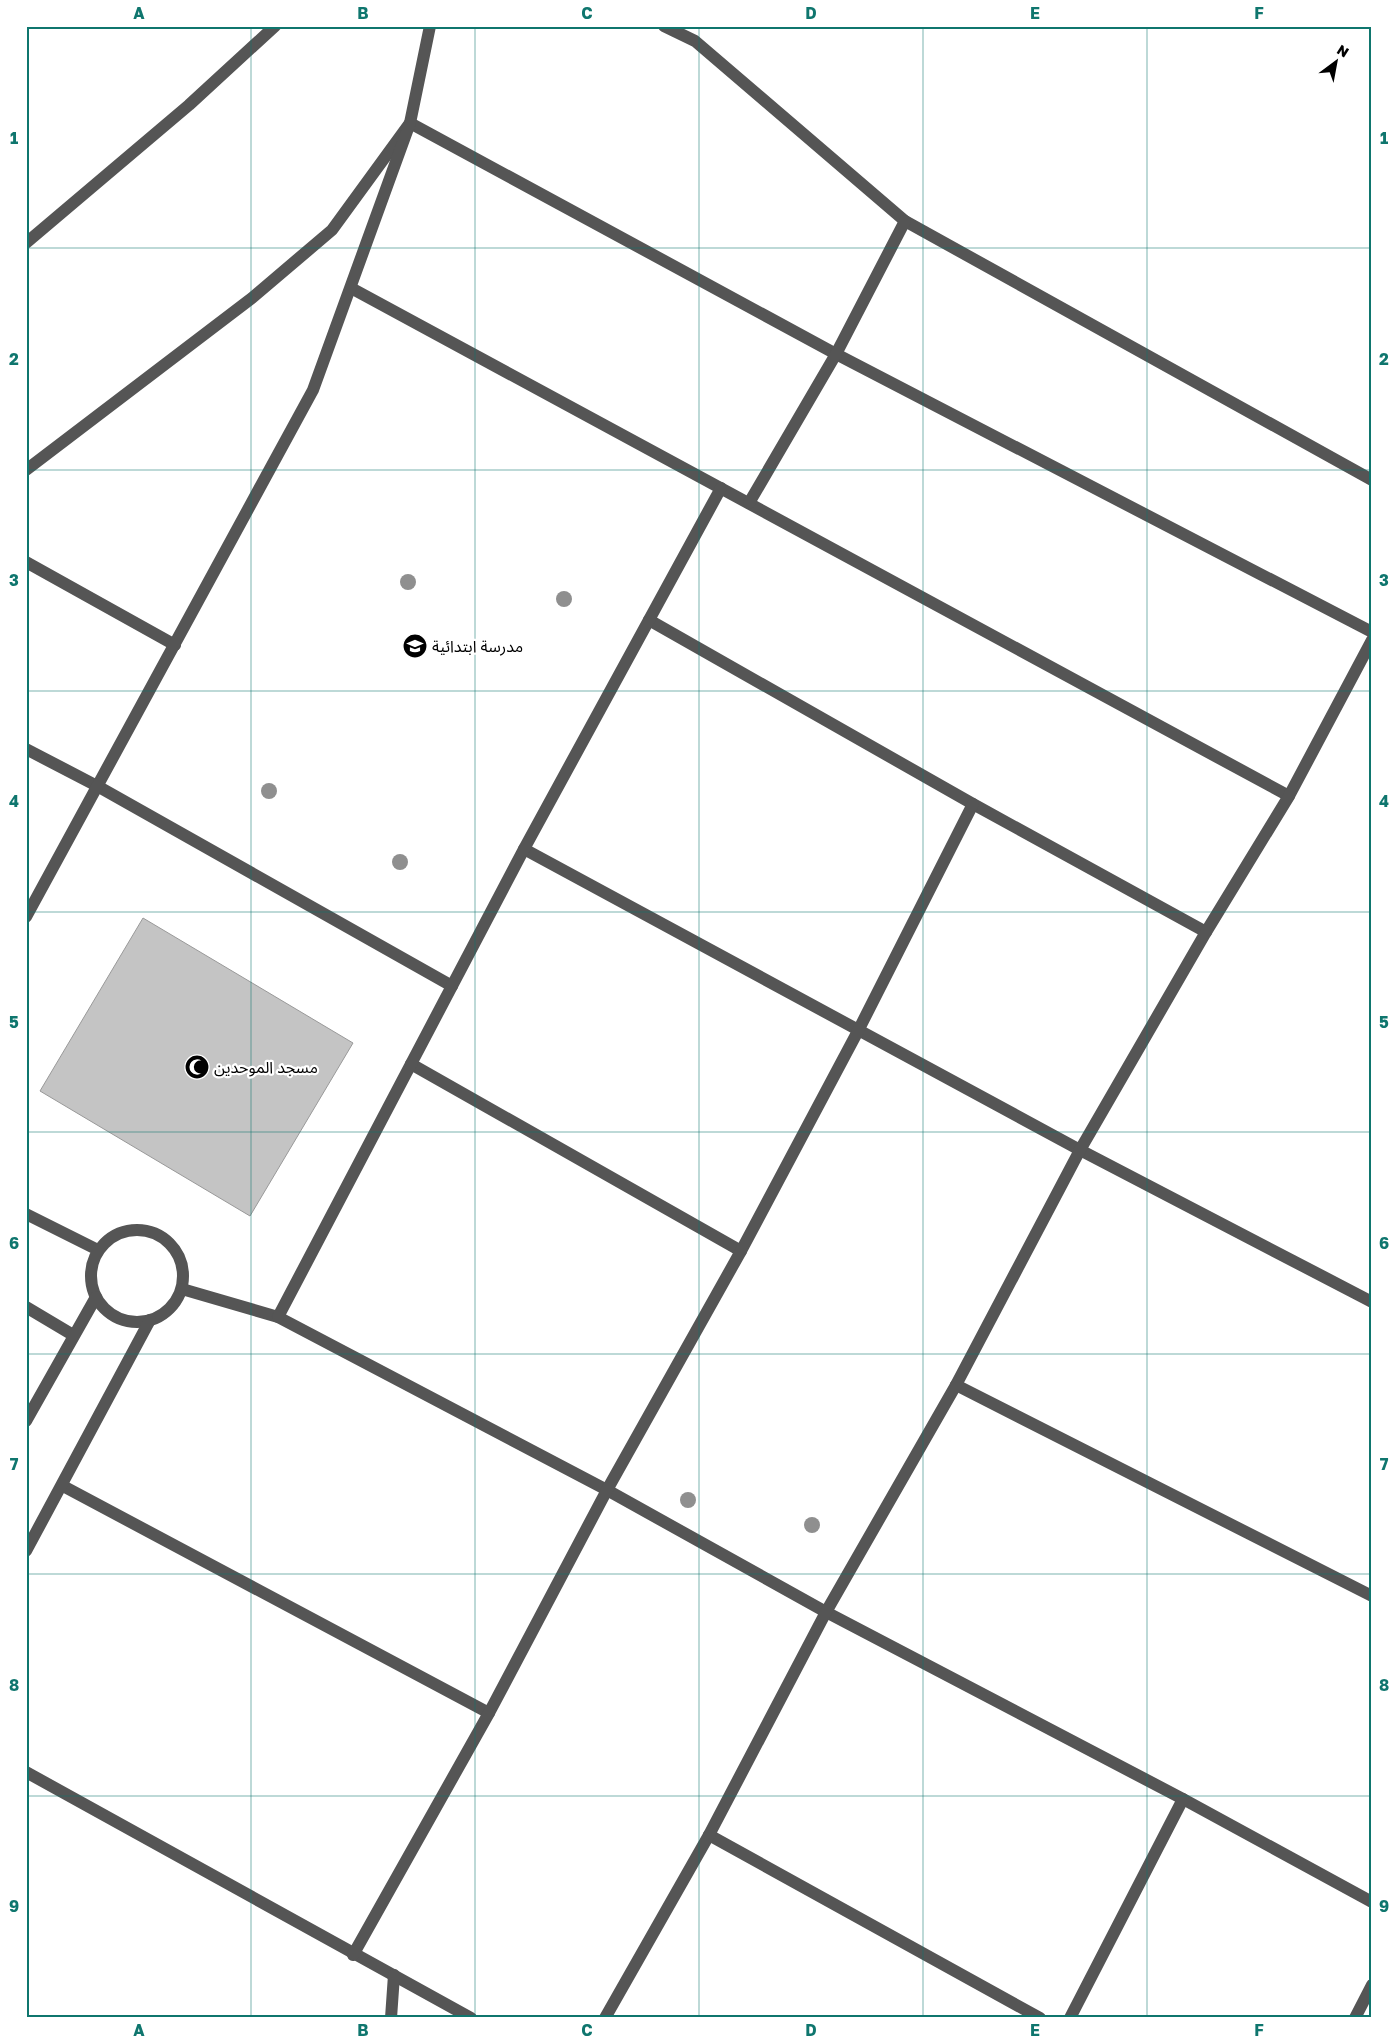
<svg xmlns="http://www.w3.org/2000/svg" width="1398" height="2044" font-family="'Golos Text','Noto Sans Arabic',sans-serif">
	<rect width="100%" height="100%" fill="#fff"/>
	<path fill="#c4c4c4" stroke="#999" d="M143,918L353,1043L250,1216L40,1091Z"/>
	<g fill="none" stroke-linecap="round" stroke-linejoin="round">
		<g stroke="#555" stroke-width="12">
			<path d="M664,26L695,41L905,221L1372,480"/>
			<path d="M26,243L189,105L275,26"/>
			<path d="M351,288L1289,796"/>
			<path d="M26,470L252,298L332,230L410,123L836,354L1372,632"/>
			<path d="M749,503L836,354L905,221"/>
			<path d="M26,562L175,645"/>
			<path d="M649,620L973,804L1206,932"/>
			<path d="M26,749L99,787L452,986"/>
			<path d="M524,849L1080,1150L1372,1302"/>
			<path d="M26,917L313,390L410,123L430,26"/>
			<path d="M411,1064L741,1251"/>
			<path d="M26,1214L98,1250"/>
			<circle cx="137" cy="1276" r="46"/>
			<path d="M182,1289L278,1317L607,1490L826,1612L1183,1799L1372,1902"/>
			<path d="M26,1307L73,1335"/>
			<path d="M278,1317L524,849L721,488"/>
			<path d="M956,1385L1372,1596"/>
			<path d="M26,1421L96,1297"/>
			<path d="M63,1486L489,1713"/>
			<path d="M26,1551L150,1320"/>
			<path d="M26,1772L471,2018"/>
			<path d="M709,1835L1040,2018"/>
			<path d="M353,1955L489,1713L607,1490L741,1251L858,1031L973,804"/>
			<path d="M391,2018L394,1975"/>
			<path d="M605,2018L709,1835L826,1612L956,1385L1080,1150L1206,932L1289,796L1372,640"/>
			<path d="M1070,2018L1183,1799"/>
			<path d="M1355,2018L1372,1985"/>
		</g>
	</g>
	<g fill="#8f8f8f">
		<circle cx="408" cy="582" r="8"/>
		<circle cx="564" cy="599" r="8"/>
		<circle cx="269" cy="791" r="8"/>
		<circle cx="400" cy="862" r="8"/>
		<circle cx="688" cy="1500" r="8"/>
		<circle cx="812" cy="1525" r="8"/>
	</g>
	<path fill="none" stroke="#0f766e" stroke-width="1" stroke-opacity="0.55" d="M251,26V2018M475,26V2018M699,26V2018M923,26V2018M1147,26V2018M26,248H1372M26,470H1372M26,691H1372M26,912H1372M26,1132H1372M26,1354H1372M26,1574H1372M26,1796H1372"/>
	<defs>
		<symbol id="school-disc" viewBox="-11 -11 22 22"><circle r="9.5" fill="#000" stroke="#fff"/><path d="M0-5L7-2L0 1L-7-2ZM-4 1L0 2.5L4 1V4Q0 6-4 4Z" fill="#fff"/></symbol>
		<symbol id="mosque-disc" viewBox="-11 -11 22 22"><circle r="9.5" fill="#000" stroke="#fff"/><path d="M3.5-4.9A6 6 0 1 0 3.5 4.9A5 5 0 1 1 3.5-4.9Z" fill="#fff"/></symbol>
	</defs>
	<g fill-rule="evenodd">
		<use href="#school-disc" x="401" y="632" width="28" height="28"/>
		<use href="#mosque-disc" x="183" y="1053" width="28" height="28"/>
	</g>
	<g text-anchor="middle" stroke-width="4.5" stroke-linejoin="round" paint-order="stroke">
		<g font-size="16" fill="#000" stroke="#fff" text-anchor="start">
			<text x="432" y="652">مدرسة ابتدائية</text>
			<text x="214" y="1073">مسجد الموحدين</text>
		</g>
	</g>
	<rect width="1398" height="2044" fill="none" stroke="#ffffff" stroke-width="55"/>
	<g transform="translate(1336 62) rotate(32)" stroke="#ffffff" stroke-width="4" paint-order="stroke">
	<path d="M0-4L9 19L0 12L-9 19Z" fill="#000000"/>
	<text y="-8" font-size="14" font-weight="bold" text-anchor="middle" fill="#000000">N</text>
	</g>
	<rect x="28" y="28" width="1342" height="1988" fill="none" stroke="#0f766e" stroke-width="2"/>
	<g font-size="16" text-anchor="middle" font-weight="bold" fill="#0f766e">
		<text x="139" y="19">A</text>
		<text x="363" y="19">B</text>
		<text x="587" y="19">C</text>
		<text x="811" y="19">D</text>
		<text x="1035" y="19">E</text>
		<text x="1259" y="19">F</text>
		<text x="14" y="144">1</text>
		<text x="1384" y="144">1</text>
		<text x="14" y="365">2</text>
		<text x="1384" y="365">2</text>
		<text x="14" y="586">3</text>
		<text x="1384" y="586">3</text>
		<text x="14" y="807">4</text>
		<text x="1384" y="807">4</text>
		<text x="14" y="1028">5</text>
		<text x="1384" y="1028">5</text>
		<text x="14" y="1249">6</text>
		<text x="1384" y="1249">6</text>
		<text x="14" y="1470">7</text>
		<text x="1384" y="1470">7</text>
		<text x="14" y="1691">8</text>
		<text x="1384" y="1691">8</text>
		<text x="14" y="1912">9</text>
		<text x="1384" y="1912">9</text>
		<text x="139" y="2036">A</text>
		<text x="363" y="2036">B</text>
		<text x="587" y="2036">C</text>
		<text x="811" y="2036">D</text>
		<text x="1035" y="2036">E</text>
		<text x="1259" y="2036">F</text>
	</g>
</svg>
